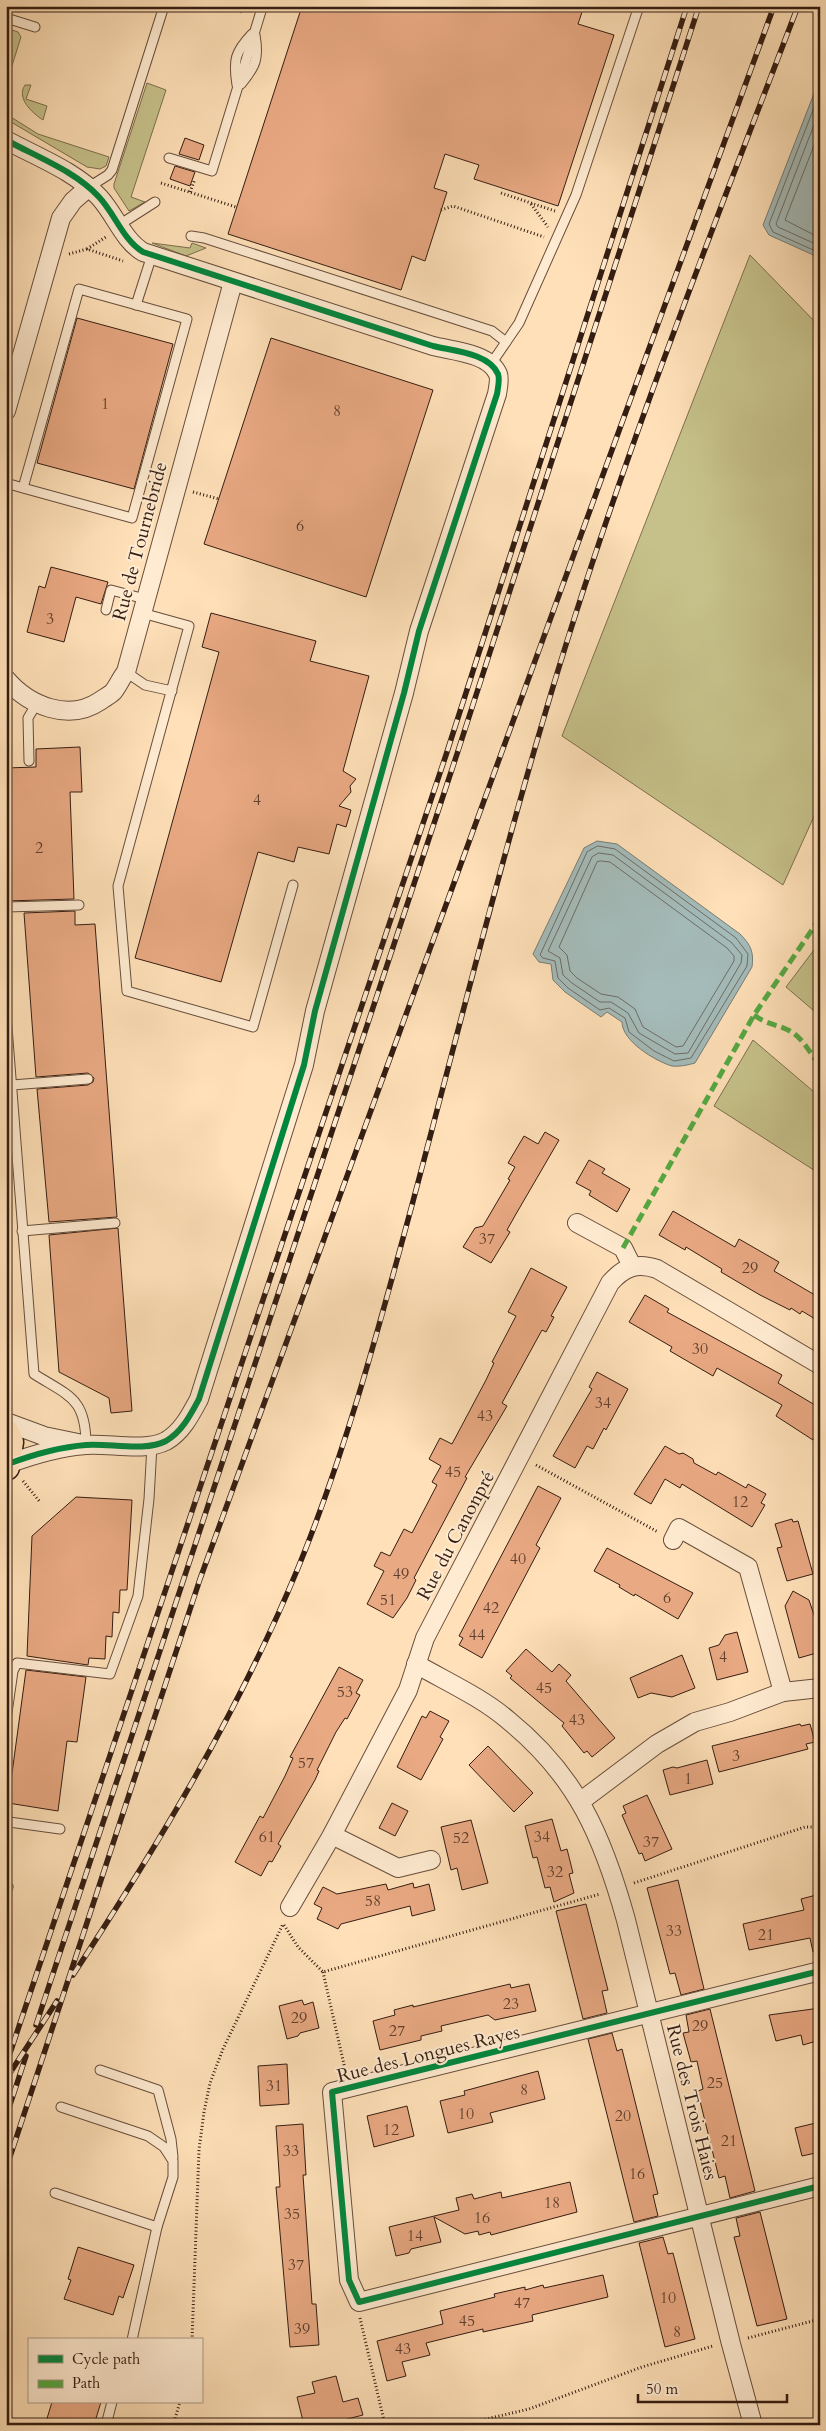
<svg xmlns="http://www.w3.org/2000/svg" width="826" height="2431" font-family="Cardo,serif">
	<rect width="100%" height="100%" fill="#ffe0b8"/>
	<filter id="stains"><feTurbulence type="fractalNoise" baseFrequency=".004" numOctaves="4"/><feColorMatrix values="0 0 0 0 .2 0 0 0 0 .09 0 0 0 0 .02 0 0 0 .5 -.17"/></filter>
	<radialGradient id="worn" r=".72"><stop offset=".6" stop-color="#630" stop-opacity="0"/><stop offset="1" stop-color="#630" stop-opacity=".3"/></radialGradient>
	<g fill="#c6c18a" stroke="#7d6f4e">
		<path d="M6,28L18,32L21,37L10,72L6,49Z"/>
		<path d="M147,83L166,90L131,197L145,202L129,211L114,188V184Z"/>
		<path d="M25,85H31L26,99L47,106L43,120C32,113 16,98 25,85Z"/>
		<path d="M6,114L38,134L109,157L106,166L100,169L87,167L6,119Z"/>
		<path d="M152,243L190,248L192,243L206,248L186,256Z"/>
		<path d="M750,255L820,327V803L783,885L562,736Z"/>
		<path d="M820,942V1016L786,987Z"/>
		<path d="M753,1040L820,1097V1174L714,1106Z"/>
	</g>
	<g fill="#a4bbb9" stroke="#777c76">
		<path d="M820,78V258L769,235L763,225Z"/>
		<path d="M597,841L617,844L740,934C751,945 754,952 752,967L695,1063C688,1065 679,1067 672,1066C655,1061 622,1041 622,1022L607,1012L601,1017L565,992L553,980L551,964L539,962L533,954L584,848Z"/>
	</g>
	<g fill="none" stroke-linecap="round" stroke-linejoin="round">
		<g stroke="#6c6c66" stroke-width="1">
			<path d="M820,92L769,224L773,232L820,253"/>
			<path d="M820,109L776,224L778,227L820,246"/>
			<path d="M820,130L785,220L820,238"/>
			<path d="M598,846L615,849L736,938L748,954L747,966L691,1058L674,1061L654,1051L629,1032L625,1018L609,1008L600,1010L568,988L558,978L555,961L543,958L540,955L587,852Z"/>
			<path d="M599,853L613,855L732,943L742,955L741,963L688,1053L675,1054L639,1033L628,1013L611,1002H600L572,983L563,975L560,958L548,951L592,857Z"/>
			<path d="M601,861L610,862L727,948L734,956V961L683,1046L676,1047L643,1027L635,1009L618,997L601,994L577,978L570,971L567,955L559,947L597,862Z"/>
		</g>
	</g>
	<g fill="#e9a983" stroke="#341d12">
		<path d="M302,6H584L578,24L614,35L558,206L474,179L479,165L445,154L434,188L447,192L425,261L412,256L401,290L228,234Z"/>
		<path d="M185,138L204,145L199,160L179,154Z"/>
		<path d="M175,166L195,172L190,186L170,179Z"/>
		<path d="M77,318L173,344L134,489L37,463Z"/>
		<path d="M271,338L433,390L366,597L204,544Z"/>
		<path d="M51,567L108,582L101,604L76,597L64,642L27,632L39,586L45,588Z"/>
		<path d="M211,613L316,641L310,661L369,676L343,771L356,779L350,786L351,792L339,806L351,810L346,827L337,824L329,854L298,847L294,862L258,852L221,982L135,958L219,652L202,647Z"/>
		<path d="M80,747L82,792H70L74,899L6,901V768L36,767V749Z"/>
		<path d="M75,911V925L95,924L117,1217L49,1222L37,1089L88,1085L93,1082L94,1078L88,1073L36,1077L24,913Z"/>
		<path d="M545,1132L559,1140L516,1214L507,1230L510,1232L491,1263L463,1247L475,1228L483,1226L510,1180L508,1179L515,1167L508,1163L524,1136L538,1144Z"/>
		<path d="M589,1160L605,1169L602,1173L630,1189L617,1212L589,1195L591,1191L576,1183Z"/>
		<path d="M673,1211L735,1247L739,1239L779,1262L774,1271L820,1298V1322L802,1311L800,1314L791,1308L790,1310L760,1295L721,1272L722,1269L686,1247L685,1250L659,1235Z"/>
		<path d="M118,1228L132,1411L111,1413L109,1398L59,1372L49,1235Z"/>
		<path d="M531,1268L567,1287L551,1316L554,1317L546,1332L542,1330L502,1403L507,1406L465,1477L467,1478L414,1578L416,1580L407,1598L393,1618L367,1604L384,1571L374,1566L381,1552L390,1556L404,1529L412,1533L437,1485L432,1482L441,1466L429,1459L440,1438L452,1444L486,1380L494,1363L492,1362L516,1316L508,1312Z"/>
		<path d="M645,1295L669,1309L667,1312L782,1375L778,1383L820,1408V1428L813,1440L776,1416L782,1405L717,1368L713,1376L670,1351L672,1347L629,1322Z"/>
		<path d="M597,1372L628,1389L606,1430L604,1428L593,1449L587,1446L575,1468L553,1456L592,1389L589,1387Z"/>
		<path d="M665,1446L679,1454L683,1453L693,1459L694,1463L716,1475L718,1472L746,1488L748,1484L766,1494L761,1503L765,1505L752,1527L682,1484L680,1488L665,1479L651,1504L634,1494Z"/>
		<path d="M538,1486L561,1498L536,1545L540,1548L482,1658L459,1645L463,1638L459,1636Z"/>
		<path d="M76,1497L132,1500L127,1590H120L119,1613L113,1612L112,1637L106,1636L105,1659L89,1658L88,1665L27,1656L32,1536Z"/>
		<path d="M792,1519L793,1522L798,1521L813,1574L787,1581L777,1548L782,1547L775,1524Z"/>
		<path d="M607,1548L693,1593L678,1619L635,1594L634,1596L619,1587L620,1585L594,1571Z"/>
		<path d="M793,1591L809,1600L815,1618L820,1621V1652L799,1658L785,1606Z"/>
		<path d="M737,1632L748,1672L717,1680L709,1648L719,1645L725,1635Z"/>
		<path d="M526,1649L552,1672L559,1664L571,1675L566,1681L615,1738L592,1757L587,1751L584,1753L562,1726L564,1723L510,1678L512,1676L506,1671Z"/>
		<path d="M682,1655L695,1688L672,1697L651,1693L638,1698L630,1678Z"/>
		<path d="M339,1667L363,1680L356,1693L360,1695L347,1719L345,1718L336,1732L317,1770L319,1771L315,1780L278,1844L281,1846L272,1862L269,1861L261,1876L235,1862L260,1816L263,1818L285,1776L293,1758L290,1757Z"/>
		<path d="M26,1670L86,1677L77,1742L67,1741L58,1811L8,1803Z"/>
		<path d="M430,1711L449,1721L440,1737L443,1739L421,1780L397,1767L422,1716L426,1718Z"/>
		<path d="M800,1724L801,1726L810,1724L815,1742L806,1744L808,1749L719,1772L712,1746Z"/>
		<path d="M488,1746L533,1793L514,1812L469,1765Z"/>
		<path d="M707,1760L713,1784L670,1795L663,1770L673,1767L677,1768Z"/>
		<path d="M647,1795L672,1849L645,1861L642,1853L639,1854L622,1815L626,1813L623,1806Z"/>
		<path d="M392,1803L408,1811L395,1836L379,1828Z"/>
		<path d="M552,1819L561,1851L567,1849L573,1873L569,1874L574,1893L554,1902L550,1887L545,1888L537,1857L533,1858L525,1826Z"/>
		<path d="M471,1820L488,1883L462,1890L457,1868L451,1870L441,1827Z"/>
		<path d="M678,1880L704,1989L681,1995L675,1973L670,1974L647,1888Z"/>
		<path d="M413,1883L414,1888L429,1884L435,1910L412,1916L410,1906L341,1924L338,1929L317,1919L322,1908L314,1904L323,1887L337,1894L386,1884L388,1890Z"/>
		<path d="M820,1894V1951L813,1952L810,1938L749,1950L743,1924L804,1910L801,1899Z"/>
		<path d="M586,1904L608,1990L602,1991L607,2013L583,2019L556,1911Z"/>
		<path d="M510,1984L511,1988L529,1984L536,2011L495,2020L488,2015L441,2026L442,2031L421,2036V2040L380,2050L373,2021L395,2015L394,2010L413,2005V2007Z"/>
		<path d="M302,2000L304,2005L313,2002L319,2028L300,2033L298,2036L287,2039L279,2006Z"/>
		<path d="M820,2008V2040L803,2045L801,2035L776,2041L769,2015Z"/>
		<path d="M710,2009L755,2191L730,2198L725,2176L719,2178L701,2105L698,2091L703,2089L697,2061L691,2062L683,2033L689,2032L686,2015Z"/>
		<path d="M612,2033L617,2051L622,2049L658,2194L653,2195L658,2216L634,2222L588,2039Z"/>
		<path d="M287,2064L289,2104L260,2106L258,2066Z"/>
		<path d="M538,2071L545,2099L490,2113L493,2122L448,2133L440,2101L465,2095L464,2091Z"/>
		<path d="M407,2106L414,2136L374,2147L367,2116Z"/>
		<path d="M820,2122V2152L802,2156L795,2128Z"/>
		<path d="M303,2124L306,2175H303L312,2304H316L319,2345L290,2347L276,2187H280L276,2126Z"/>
		<path d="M570,2182L577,2212L491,2235L490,2232L479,2235L478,2231L465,2234L434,2217L441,2242L411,2249L409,2253L396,2256L389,2227L459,2210L456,2198L472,2194L474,2199L501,2192L502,2198Z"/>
		<path d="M760,2212L787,2319L757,2326L734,2237L740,2236L736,2218Z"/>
		<path d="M663,2237L668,2254L673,2253L695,2339L665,2347L639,2243Z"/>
		<path d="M78,2247L134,2265L123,2298L119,2296L113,2315L64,2299L71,2280L68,2279Z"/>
		<path d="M603,2275L608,2297L532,2315L533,2321L483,2332V2329L426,2343L430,2355L402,2362L406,2376L387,2381L377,2341L443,2324L440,2311L495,2297L494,2294L525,2287V2290L543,2285L544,2288Z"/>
		<path d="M336,2376L343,2402L358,2398L363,2415L324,2425H304L297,2397L315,2393L312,2382Z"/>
		<path d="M52,2402H101L94,2425H45Z"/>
	</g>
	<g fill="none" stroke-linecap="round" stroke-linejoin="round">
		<defs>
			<g id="service">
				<path d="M6,18L35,27"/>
				<path d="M241,84C256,66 259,58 255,35"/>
				<path d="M237,85C233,60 235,52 252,34"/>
				<path d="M169,158L212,171L262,8L256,6"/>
				<path d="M89,187L108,175L112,170L164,6"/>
				<path d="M119,225L155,202"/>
				<path d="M191,236L204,238L492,331L506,342L491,364"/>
				<path d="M136,305L152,255"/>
				<path d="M506,342L519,323L576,195L639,6"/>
				<path d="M6,483L23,488L132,518L187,319L79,289L23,488"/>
				<path d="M106,610L111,590L145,599"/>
				<path d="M142,613L189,626L118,886L127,991L253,1027L293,885"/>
				<path d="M126,672L145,685L172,691"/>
				<path d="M29,761L28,718L37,703"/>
				<path d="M6,907L79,905"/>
				<path d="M6,1014L34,1374C69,1396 86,1398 86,1445"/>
				<path d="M12,1085L88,1079"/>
				<path d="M22,1231L115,1223"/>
				<path d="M6,1720L13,1671L17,1663L110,1674L138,1596L149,1499L152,1445"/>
				<path d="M6,1815L9,1822L60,1829"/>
				<path d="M6,1886L8,1887L6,1893"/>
				<path d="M100,2070L158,2090L171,2139L173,2157"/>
				<path d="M61,2107L148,2136L164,2147L173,2161V2177L157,2227L132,2340"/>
				<path d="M55,2193L157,2227"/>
				<path d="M106,2425L112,2402"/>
			</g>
			<g id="minor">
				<path d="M6,140C37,157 75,171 99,197C115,214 123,240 143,252L433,346C453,351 489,353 498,374C500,379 498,388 497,394L419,631L404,693L315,1011L304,1065L199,1399C191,1414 182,1432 166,1441C145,1452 109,1443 86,1445C60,1447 32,1455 8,1464"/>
				<path d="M6,411L61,218L73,201L89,187"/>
				<path d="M6,679C29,706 69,722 100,701C104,698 110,695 113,692C118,686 121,678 126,672L233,282"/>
				<path d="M577,1223L623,1248L632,1266"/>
				<path d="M6,1422L44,1436L78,1443"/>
				<path d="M673,1540L679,1528L748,1567L783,1692"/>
				<path d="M416,1664C447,1682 481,1697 508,1720C577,1776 603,1837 626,1920L731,2344L753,2425"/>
				<path d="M581,1801L657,1744L695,1722L730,1712L783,1692L820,1688"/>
				<path d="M332,1835L398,1868L431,1860"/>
				<path d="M290,1907L332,1835L408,1690L425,1638L610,1283C624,1267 637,1262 657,1269L820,1365"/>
				<path d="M820,1971L332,2092L349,2280L359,2302L820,2186"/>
			</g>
			<path id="primary" d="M6,1433L10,1442L6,1467"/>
		</defs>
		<use href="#service" stroke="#674e3c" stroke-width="11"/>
		<use href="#minor" stroke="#674e3c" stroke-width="20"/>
		<use href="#primary" stroke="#341d12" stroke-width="29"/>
		<g stroke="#341d12" stroke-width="3" stroke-dasharray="1 2.5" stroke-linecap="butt">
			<path d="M228,6L242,12"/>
			<path d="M161,183L236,207"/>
			<path d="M190,192L195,179"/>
			<path d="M501,193L555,211"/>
			<path d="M531,204L548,227"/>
			<path d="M441,210L453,206L544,237"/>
			<path d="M87,249L106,237"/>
			<path d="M69,254L87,249L123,261"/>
			<path d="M193,492L219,499"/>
			<path d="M536,1465L658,1532"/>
			<path d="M23,1481L40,1502"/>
			<path d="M634,1883L805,1827H820"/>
			<path d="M284,1925L298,1947L323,1972L600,1894"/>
			<path d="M323,1972L345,2069"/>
			<path d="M360,2318L385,2425"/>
			<path d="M748,2338L820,2319"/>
			<path d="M192,2340L199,2150L204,2112L210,2083L223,2049L283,1924"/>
			<path d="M173,2425L180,2402"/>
			<path d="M461,2425L529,2409L642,2367L713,2346"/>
		</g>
		<use href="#service" stroke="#ffebd1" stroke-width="9"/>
		<use href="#minor" stroke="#ffebd1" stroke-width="18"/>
		<use href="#primary" stroke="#ffe0b8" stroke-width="26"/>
		<defs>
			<g id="rail">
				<path d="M73,1975C158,1845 238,1713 298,1568C346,1451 379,1327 412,1205C455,1044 495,883 542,724C613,480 707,244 798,6"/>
				<path d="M36,2025L457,754L699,6"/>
				<path d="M6,2065L446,755L687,6"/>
				<path d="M6,2079L57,2001"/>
				<path d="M6,2117L26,2056"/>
				<path d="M6,2169L200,1579L774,6"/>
			</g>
		</defs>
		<use href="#rail" stroke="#341d12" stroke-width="5.5"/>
		<use href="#rail" stroke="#ffebd1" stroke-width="4" stroke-dasharray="11" stroke-linecap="butt"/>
		<g stroke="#54a942" stroke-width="5" stroke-dasharray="10 5" stroke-linecap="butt">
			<path d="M754,1015C769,1026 778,1024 790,1031C804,1039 810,1054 820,1065"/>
			<path d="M623,1248L754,1015L820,918"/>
		</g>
		<defs>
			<g id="cycleway">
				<path d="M6,140C37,157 75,171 99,197C115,214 123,240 143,252L433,346C453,351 489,353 498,374C500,379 498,388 497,394L419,631L404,693L315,1011L304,1065L199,1399C191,1414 182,1432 166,1441C145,1452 109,1443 86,1445C60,1447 32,1455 8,1464"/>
				<path d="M820,1971L332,2092L349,2280L359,2302L820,2186"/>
			</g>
		</defs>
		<use href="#cycleway" stroke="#ffebd1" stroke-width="9"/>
		<use href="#cycleway" stroke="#00873e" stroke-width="6"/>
	</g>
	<g text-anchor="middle" stroke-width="4" stroke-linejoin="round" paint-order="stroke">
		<g font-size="16" fill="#61402e">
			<text x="105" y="409">1</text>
			<text x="337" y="416">8</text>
			<text x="300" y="531">6</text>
			<text x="50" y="624">3</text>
			<text x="257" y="805">4</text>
			<text x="39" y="853">2</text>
			<text x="487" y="1244">37</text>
			<text x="750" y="1273">29</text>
			<text x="700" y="1354">30</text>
			<text x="603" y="1408">34</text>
			<text x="485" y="1421">43</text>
			<text x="453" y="1477">45</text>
			<text x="740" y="1507">12</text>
			<text x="518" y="1564">40</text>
			<text x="401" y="1579">49</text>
			<text x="667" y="1603">6</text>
			<text x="388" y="1605">51</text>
			<text x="491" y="1613">42</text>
			<text x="477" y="1640">44</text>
			<text x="723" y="1662">4</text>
			<text x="544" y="1693">45</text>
			<text x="345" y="1697">53</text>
			<text x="577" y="1725">43</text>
			<text x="736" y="1761">3</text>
			<text x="306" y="1768">57</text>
			<text x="688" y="1784">1</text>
			<text x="267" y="1842">61</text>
			<text x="542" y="1842">34</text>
			<text x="461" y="1843">52</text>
			<text x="651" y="1847">37</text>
			<text x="555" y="1877">32</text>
			<text x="373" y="1906">58</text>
			<text x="674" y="1936">33</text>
			<text x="766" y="1940">21</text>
			<text x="511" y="2009">23</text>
			<text x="299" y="2023">29</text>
			<text x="700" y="2031">29</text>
			<text x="397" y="2036">27</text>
			<text x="715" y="2088">25</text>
			<text x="274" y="2091">31</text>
			<text x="524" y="2095">8</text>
			<text x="466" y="2119">10</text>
			<text x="623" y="2121">20</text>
			<text x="391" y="2135">12</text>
			<text x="729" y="2146">21</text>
			<text x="291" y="2156">33</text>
			<text x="637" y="2179">16</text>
			<text x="552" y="2208">18</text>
			<text x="292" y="2219">35</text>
			<text x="482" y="2223">16</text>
			<text x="415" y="2241">14</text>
			<text x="296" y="2270">37</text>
			<text x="668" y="2303">10</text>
			<text x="522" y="2308">47</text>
			<text x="467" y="2326">45</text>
			<text x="302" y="2334">39</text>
			<text x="677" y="2337">8</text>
			<text x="403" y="2354">43</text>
		</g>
		<g font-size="19" fill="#341d12" stroke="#ffebd1">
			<text transform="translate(139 541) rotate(-75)" y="7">Rue de Tournebride</text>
			<text transform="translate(455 1535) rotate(-62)" y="7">Rue du Canonpré</text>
			<text transform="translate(428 2053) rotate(-14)" y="7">Rue des Longues Rayes</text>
			<text transform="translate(693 2102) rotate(76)" y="7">Rue des Trois Haies</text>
		</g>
	</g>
	<rect width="826" height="2431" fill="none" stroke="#ffe0b8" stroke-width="25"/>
	<rect x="8" y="8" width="811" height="2416" fill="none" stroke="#341d12" stroke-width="2.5"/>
	<rect x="12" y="12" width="801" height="2406" fill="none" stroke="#341d12"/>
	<rect x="28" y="2338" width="175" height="65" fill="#ffebd1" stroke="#ae9985"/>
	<rect x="38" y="2355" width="25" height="8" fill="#00873e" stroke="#ae9985"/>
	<text x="72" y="2364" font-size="15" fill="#341d12">Cycle path</text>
	<rect x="38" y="2380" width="25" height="8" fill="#54a942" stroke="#ae9985"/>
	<text x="72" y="2388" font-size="15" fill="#341d12">Path</text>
	<path d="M638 2394v8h149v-8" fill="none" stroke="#341d12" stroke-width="2.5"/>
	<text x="646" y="2394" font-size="15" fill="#341d12" stroke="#ffebd1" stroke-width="4" paint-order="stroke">50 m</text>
	<rect width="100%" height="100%" filter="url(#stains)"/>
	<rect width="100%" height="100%" fill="url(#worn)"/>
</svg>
